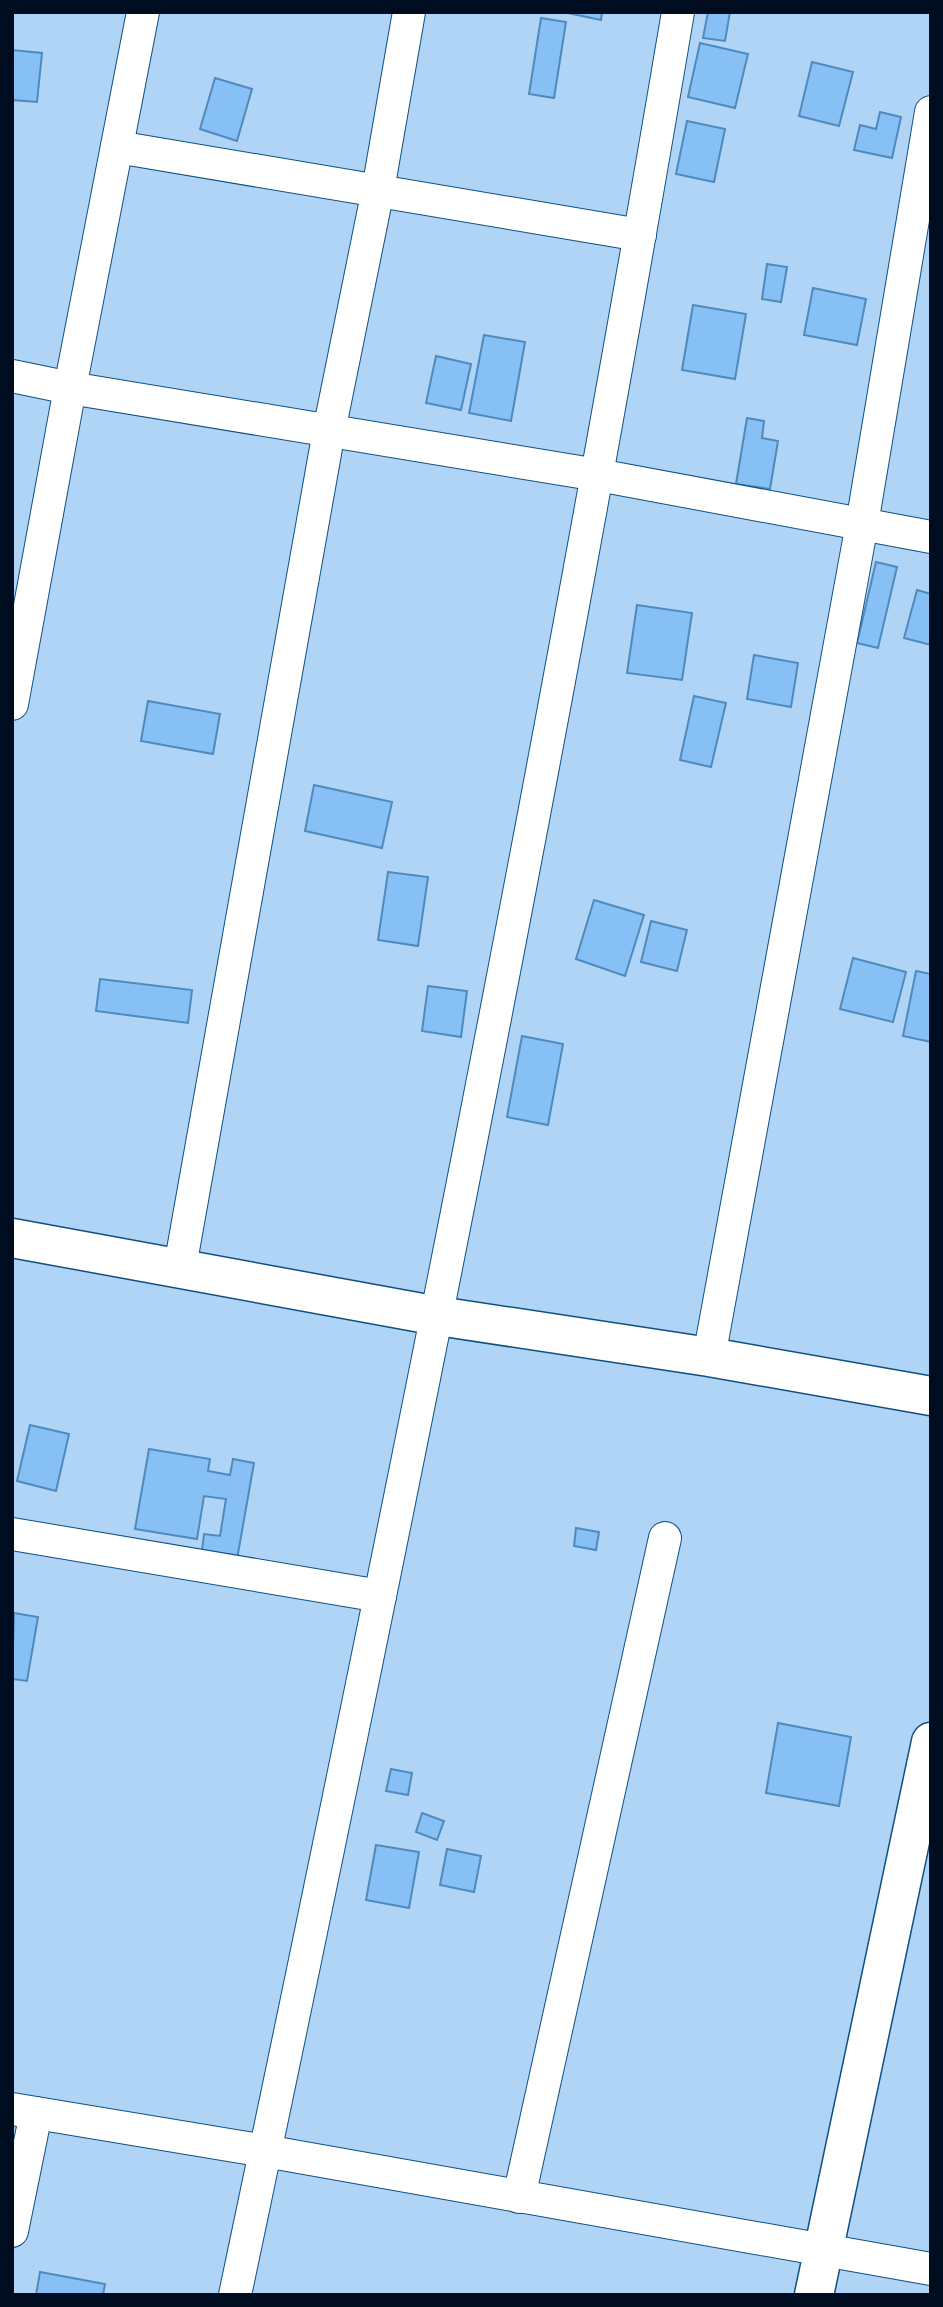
<svg xmlns="http://www.w3.org/2000/svg" width="943" height="2307" font-family="'Roboto Condensed',sans-serif">
	<rect width="100%" height="100%" fill="#b0d4f5"/>
	<g fill="#86c0f5" stroke="#4f8abf" stroke-width="2">
		<path d="M563,12H602L601,20Z"/>
		<path d="M708,12H730L725,41L703,38Z"/>
		<path d="M541,18L566,22L554,98L529,94Z"/>
		<path d="M700,43L748,54L735,108L688,97Z"/>
		<path d="M12,50L42,53L37,102L12,100Z"/>
		<path d="M812,62L853,72L839,126L799,116Z"/>
		<path d="M215,78L252,89L237,141L200,129Z"/>
		<path d="M880,112L901,117L892,158L854,150L860,125L876,129Z"/>
		<path d="M687,121L725,129L714,182L676,174Z"/>
		<path d="M767,264L787,267L781,302L762,299Z"/>
		<path d="M813,288L866,299L857,345L804,335Z"/>
		<path d="M693,305L746,314L735,379L682,370Z"/>
		<path d="M484,335L525,342L511,421L469,413Z"/>
		<path d="M436,356L471,364L461,410L426,403Z"/>
		<path d="M747,418L764,421L762,438L778,441L770,489L736,484Z"/>
		<path d="M876,562L897,567L878,648L857,643Z"/>
		<path d="M917,590L931,594V645L904,638Z"/>
		<path d="M637,605L692,613L682,680L627,673Z"/>
		<path d="M754,655L798,663L791,707L747,699Z"/>
		<path d="M694,696L726,703L711,767L680,760Z"/>
		<path d="M148,701L220,714L213,754L141,741Z"/>
		<path d="M314,785L392,802L382,848L305,831Z"/>
		<path d="M388,872L428,877L418,946L378,940Z"/>
		<path d="M594,900L644,915L625,976L576,959Z"/>
		<path d="M651,921L687,930L677,971L641,962Z"/>
		<path d="M853,958L906,972L893,1022L840,1009Z"/>
		<path d="M916,971L931,974V1042L903,1036Z"/>
		<path d="M100,979L192,990L188,1023L96,1011Z"/>
		<path d="M428,986L467,991L461,1037L422,1031Z"/>
		<path d="M522,1036L563,1044L548,1125L507,1117Z"/>
		<path d="M30,1425L69,1434L56,1491L17,1481Z"/>
		<path d="M149,1449L210,1459L208,1471L230,1475L233,1459L254,1463L236,1565L201,1559L204,1534L220,1536L226,1499L204,1496L197,1539L135,1529Z"/>
		<path d="M576,1528L599,1532L596,1550L574,1546Z"/>
		<path d="M14,1613L38,1617L27,1681L12,1679Z"/>
		<path d="M778,1723L851,1737L839,1806L766,1793Z"/>
		<path d="M391,1769L412,1773L408,1795L386,1791Z"/>
		<path d="M422,1813L444,1821L437,1840L416,1832Z"/>
		<path d="M376,1845L419,1852L409,1908L366,1900Z"/>
		<path d="M447,1849L481,1856L474,1892L440,1885Z"/>
		<path d="M40,2272L105,2284L103,2295H36Z"/>
	</g>
	<g fill="none" stroke-linecap="round" stroke-linejoin="round">
		<defs>
			<g id="minor">
				<path d="M117,147L640,235"/>
				<path d="M12,376L70,388L598,475L931,537"/>
				<path d="M12,704L70,388L143,12"/>
				<path d="M180,1267L329,431L378,190L409,12"/>
				<path d="M709,1357L862,524L931,112"/>
				<path d="M12,1534L380,1596"/>
				<path d="M12,2109L265,2151L931,2269"/>
				<path d="M519,2197L665,1538"/>
				<path d="M12,2231L36,2113"/>
				<path d="M235,2295C395,1536 549,777 678,12"/>
			</g>
			<g id="tertiary">
				<path d="M12,1238L438,1316L709,1357L931,1396"/>
				<path d="M814,2295L931,1742"/>
			</g>
		</defs>
		<use href="#minor" stroke="#0f5080" stroke-width="34"/>
		<use href="#tertiary" stroke="#0f5080" stroke-width="41"/>
		<use href="#minor" stroke="#fff" stroke-width="32"/>
		<use href="#tertiary" stroke="#fff" stroke-width="38"/>
	</g>
	<rect width="943" height="2307" fill="none" stroke="#000d20" stroke-width="28"/>
</svg>
